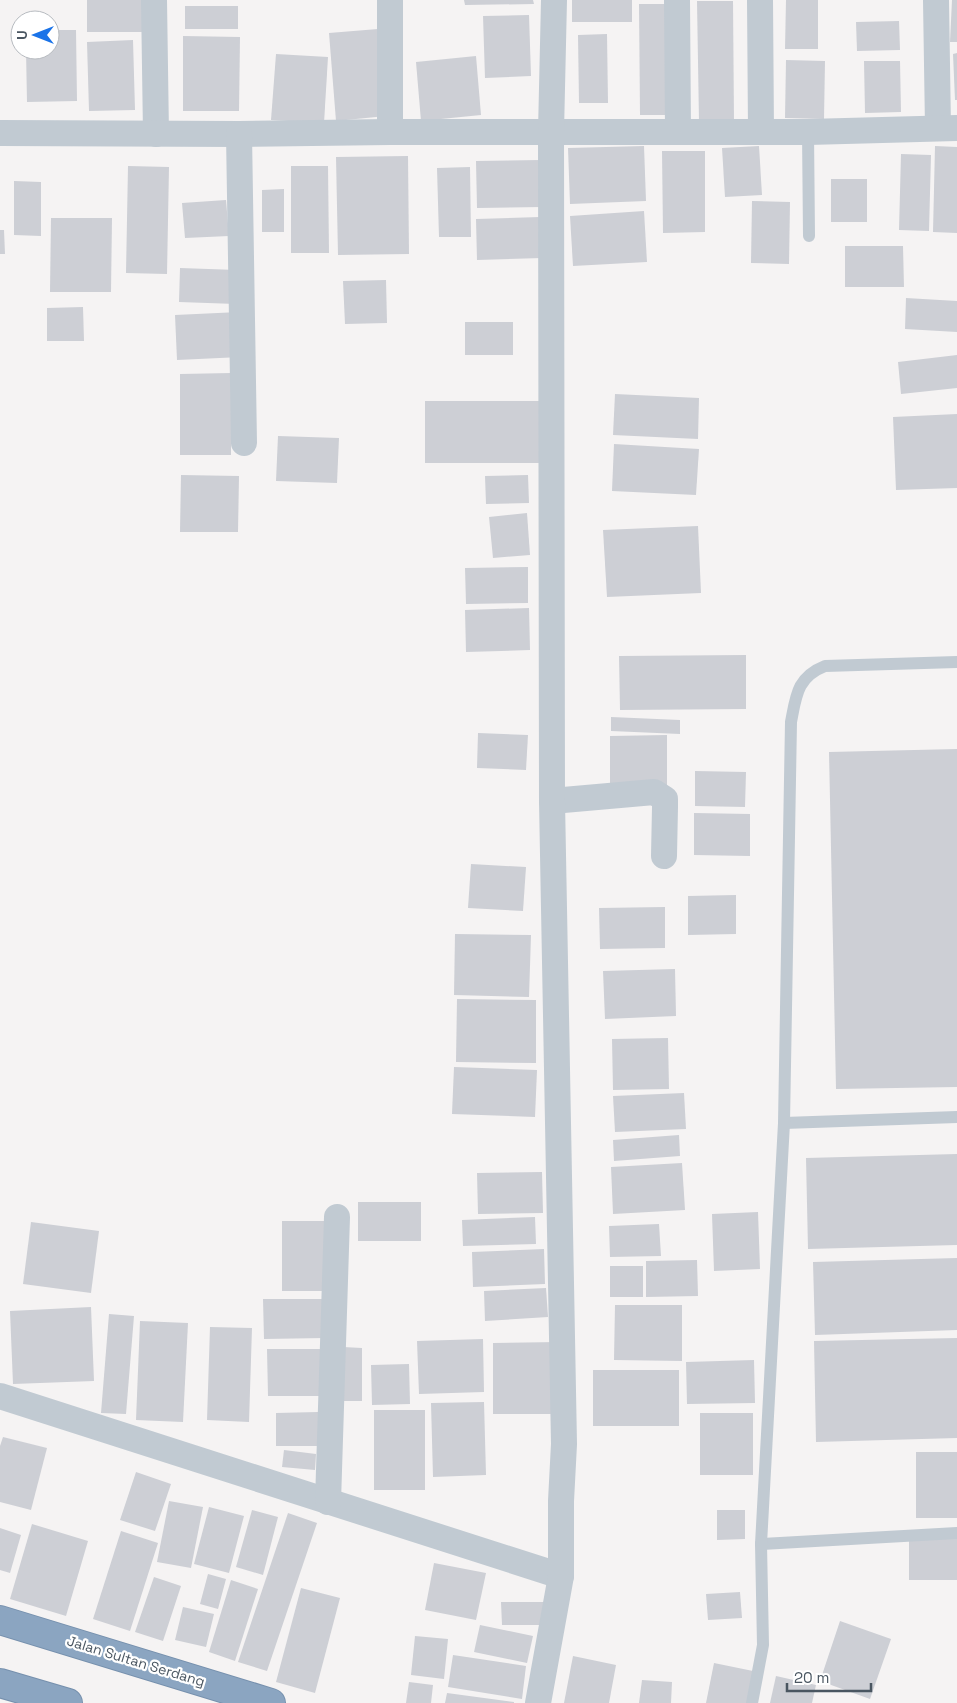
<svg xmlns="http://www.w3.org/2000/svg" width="957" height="1703" font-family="'Space Grotesk',sans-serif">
	<rect width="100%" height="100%" fill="#f5f3f3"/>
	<g fill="#cdcfd5">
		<rect x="87" y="0" width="59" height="32"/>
		<path d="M464,0H533L534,4L465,5Z"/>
		<rect x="572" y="0" width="60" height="22"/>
		<path d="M786,0H818V49H785Z"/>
		<path d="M952,0H957V42H950Z"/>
		<path d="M697,1H733L734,122H699Z"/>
		<path d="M639,4H670L671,115H640Z"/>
		<rect x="185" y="6" width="53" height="23"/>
		<path d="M529,15L531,76L485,78L483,16Z"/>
		<path d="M899,21L900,50L857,51L856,22Z"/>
		<path d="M378,29L386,116L336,121L329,33Z"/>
		<path d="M50,30H76L77,101L27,102L26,50H50Z"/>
		<path d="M607,34L608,103H579L578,35Z"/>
		<path d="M183,36L240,37L239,111H183Z"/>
		<path d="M133,40L135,110L89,111L87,42Z"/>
		<path d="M957,53V100H955L953,54Z"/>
		<path d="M276,54L328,57L324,123L271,120Z"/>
		<path d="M476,56L481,115L421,121L416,62Z"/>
		<path d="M786,60L825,61L824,119L785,118Z"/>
		<path d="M864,61H900L901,112L865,113Z"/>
		<path d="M644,146L646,201L570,204L568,148Z"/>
		<path d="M759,146L762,195L725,197L722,148Z"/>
		<path d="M935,146L957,147V233L933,232Z"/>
		<path d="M662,151H705V232L663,233Z"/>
		<path d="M901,154L931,155L929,231L899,230Z"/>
		<path d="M408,156L409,254L338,255L336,157Z"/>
		<path d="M541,160L542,207L477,208L476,161Z"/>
		<path d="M128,166L169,167L167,274L126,273Z"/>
		<path d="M291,166H328L329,253H291Z"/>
		<path d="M470,167L471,237H439L437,168Z"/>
		<rect x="831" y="179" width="36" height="43"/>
		<path d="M14,181L41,182V236L14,235Z"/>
		<path d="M284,189V232H262V190Z"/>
		<path d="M226,200L229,236L185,238L182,203Z"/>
		<path d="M752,201L790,202L789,264L751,263Z"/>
		<path d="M644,211L647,262L573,266L570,216Z"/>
		<path d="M540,217L542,258L477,260L476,219Z"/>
		<path d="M51,218H112L111,292H50Z"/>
		<path d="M0,230H4L5,254H0Z"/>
		<path d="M845,246H903L904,287H845Z"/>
		<path d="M180,268L237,270L236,304L179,302Z"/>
		<path d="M386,280L387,323L345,324L343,281Z"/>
		<path d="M906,298L957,301V332L905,329Z"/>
		<path d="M83,307L84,341H47V308Z"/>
		<path d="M239,312L241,357L177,360L175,315Z"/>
		<rect x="465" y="322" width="48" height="33"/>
		<path d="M957,355V388L901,394L898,362Z"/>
		<path d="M231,373V455H180V374Z"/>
		<path d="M615,394L699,398L698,439L613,435Z"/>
		<path d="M425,401H540L539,463H425Z"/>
		<path d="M957,414V488L896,490L893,417Z"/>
		<path d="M278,436L339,438L337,483L276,481Z"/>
		<path d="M614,444L699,449L696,495L612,491Z"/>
		<path d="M181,475L239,476L238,532H180Z"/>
		<path d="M528,475L529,503L486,504L485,476Z"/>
		<path d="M527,513L530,555L493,558L489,517Z"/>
		<path d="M698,526L701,593L607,597L603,530Z"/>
		<path d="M528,567V603L466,604L465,568Z"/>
		<path d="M529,608L530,650L466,652L465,610Z"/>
		<path d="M746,655V709L620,710L619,656Z"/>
		<path d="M611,717L680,720V734L611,731Z"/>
		<path d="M478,733L528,735L526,770L477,768Z"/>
		<path d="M667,735V786H610V736Z"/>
		<path d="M957,749V1087L836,1089L829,752Z"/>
		<path d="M695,771L746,772L745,807L695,806Z"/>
		<path d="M694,813L750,814V856L694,855Z"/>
		<path d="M471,864L526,867L523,911L468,908Z"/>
		<path d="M736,895V934L688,935V896Z"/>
		<path d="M665,907V948L600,949L599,908Z"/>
		<path d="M455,934L531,935L529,997L454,995Z"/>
		<path d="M675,969L676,1016L605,1019L603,971Z"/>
		<path d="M457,999L536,1000V1063L456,1062Z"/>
		<path d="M668,1038L669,1089L613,1090L612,1039Z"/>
		<path d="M454,1067L537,1070L535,1117L452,1114Z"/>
		<path d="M684,1093L686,1129L615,1132L613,1096Z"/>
		<path d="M679,1135L680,1156L614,1161L613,1140Z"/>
		<path d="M957,1154V1245L808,1249L806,1158Z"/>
		<path d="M682,1163L685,1210L613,1214L611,1167Z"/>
		<path d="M542,1172L543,1213L478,1214L477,1173Z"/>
		<rect x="358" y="1202" width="63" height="39"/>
		<path d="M758,1212L760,1269L714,1271L712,1214Z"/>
		<path d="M535,1217L536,1244L463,1246L462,1220Z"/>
		<path d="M282,1221H328L327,1291H282Z"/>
		<path d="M31,1222L99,1231L91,1293L23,1284Z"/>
		<path d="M659,1224L661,1256L610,1257L609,1226Z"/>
		<path d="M544,1249L545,1284L473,1287L472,1252Z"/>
		<path d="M957,1258V1330L815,1335L813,1262Z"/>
		<path d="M697,1260L698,1296L646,1297V1261Z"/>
		<rect x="610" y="1266" width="33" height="31"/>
		<path d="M546,1288L548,1317L485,1321L484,1291Z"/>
		<path d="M263,1299H324L325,1338L264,1339Z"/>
		<path d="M615,1305H682V1361L614,1360Z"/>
		<path d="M91,1307L94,1381L13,1384L10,1311Z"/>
		<path d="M109,1314L134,1316L126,1414L101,1413Z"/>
		<path d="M140,1321L188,1323L183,1422L136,1420Z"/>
		<path d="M210,1327L252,1328L249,1422L207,1420Z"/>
		<path d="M957,1338V1438L816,1442L814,1341Z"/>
		<path d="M483,1339L484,1392L419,1394L417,1341Z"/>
		<path d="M559,1342V1414H493V1343Z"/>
		<path d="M343,1347L362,1348V1401H342Z"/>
		<path d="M267,1349H328V1396H268Z"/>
		<path d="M754,1360L755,1403L687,1404L686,1362Z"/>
		<path d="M409,1364L410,1404L372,1405L371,1365Z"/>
		<rect x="593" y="1370" width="86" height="56"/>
		<path d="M484,1402L486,1475L433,1477L431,1403Z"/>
		<rect x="374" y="1410" width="51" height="80"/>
		<path d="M318,1412V1446H276V1413Z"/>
		<rect x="700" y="1413" width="53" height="62"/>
		<path d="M3,1437L47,1448L31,1510L0,1502V1446Z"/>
		<path d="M284,1450L316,1454L315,1470L282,1467Z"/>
		<rect x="916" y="1452" width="41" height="66"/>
		<path d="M136,1472L171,1484L155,1531L120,1520Z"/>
		<path d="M169,1501L203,1507L191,1568L157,1562Z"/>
		<path d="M209,1507L244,1516L229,1573L194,1564Z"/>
		<path d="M252,1510L278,1517L263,1575L236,1567Z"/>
		<path d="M717,1510H745V1539L717,1540Z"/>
		<path d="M288,1513L317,1523L267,1671L238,1662Z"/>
		<path d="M32,1524L88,1541L66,1616L10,1599Z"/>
		<path d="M0,1528L21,1535L10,1573L0,1570Z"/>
		<path d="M121,1531L158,1543L130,1631L93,1619Z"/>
		<path d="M957,1538V1580H909V1539Z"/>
		<path d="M434,1563L486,1573L476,1620L425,1610Z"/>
		<path d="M208,1574L226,1579L218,1609L200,1604Z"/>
		<path d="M154,1577L181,1586L163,1641L135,1632Z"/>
		<path d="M231,1580L258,1589L235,1661L209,1652Z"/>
		<path d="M301,1588L340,1598L315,1693L276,1682Z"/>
		<path d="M740,1592L742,1618L708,1620L706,1594Z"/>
		<path d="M501,1602H545L546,1625H502Z"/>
		<path d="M183,1607L214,1614L206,1647L175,1640Z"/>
		<path d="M840,1621L891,1639L870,1699L820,1681Z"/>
		<path d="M480,1625L533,1636L527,1663L474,1652Z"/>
		<path d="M415,1636L448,1639L444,1679L411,1675Z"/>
		<path d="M453,1655L526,1666L522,1699L448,1687Z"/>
		<path d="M573,1656L616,1665L609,1703H564Z"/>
		<path d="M714,1663L753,1671L747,1703H706Z"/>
		<path d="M776,1676L816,1685L812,1703H770Z"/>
		<path d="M642,1680L672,1682L671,1703H639Z"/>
		<path d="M409,1682L433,1685L431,1703H406Z"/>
		<path d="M447,1693L514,1702V1703H445Z"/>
	</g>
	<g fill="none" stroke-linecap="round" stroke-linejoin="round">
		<defs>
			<g id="highway">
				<path d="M0,1620L271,1703"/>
				<path d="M0,1683L68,1703"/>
			</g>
		</defs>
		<use href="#highway" stroke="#7690ad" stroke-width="30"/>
		<g stroke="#c1cad2" stroke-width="12">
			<path d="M808,132L809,236"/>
			<path d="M784,1123L957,1117"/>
			<path d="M761,1544L957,1533"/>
			<path d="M752,1703L763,1645L761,1544L784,1123L791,722C796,696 797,677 825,666L957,662"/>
		</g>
		<g stroke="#c1cad2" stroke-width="26">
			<path d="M154,0L156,134"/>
			<path d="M677,0L678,131"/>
			<path d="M760,0L761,131"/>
			<path d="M936,0L938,128"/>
			<path d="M390,132V0"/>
			<path d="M0,133L239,134L390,132H808L957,128"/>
			<path d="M239,134L244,443"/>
			<path d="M552,801L654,792L665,799V807L664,856"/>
			<path d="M0,1396L561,1576"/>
			<path d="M328,1502L337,1217"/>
			<path d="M538,1703L561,1576V1501L564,1444L552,801L551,132L554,0"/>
		</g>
		<use href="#highway" stroke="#8ba5c1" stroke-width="28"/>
	</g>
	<g text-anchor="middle" stroke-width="4.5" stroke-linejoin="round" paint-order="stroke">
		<g font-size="14" fill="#4a5661" stroke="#fff">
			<text transform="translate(136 1661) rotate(17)" y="5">Jalan Sultan Serdang</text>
		</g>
	</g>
	<g transform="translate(35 35) rotate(270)"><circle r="24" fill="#ffffff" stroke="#b7bbc0"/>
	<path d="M0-4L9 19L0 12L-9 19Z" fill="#1a73e8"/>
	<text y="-8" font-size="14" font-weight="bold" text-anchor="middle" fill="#4a5661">U</text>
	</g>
	<path d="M787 1683v8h84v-8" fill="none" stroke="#4a5661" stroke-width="2.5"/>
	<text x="794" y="1683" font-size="15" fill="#4a5661" stroke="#ffffff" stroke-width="4" paint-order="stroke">20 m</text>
</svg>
